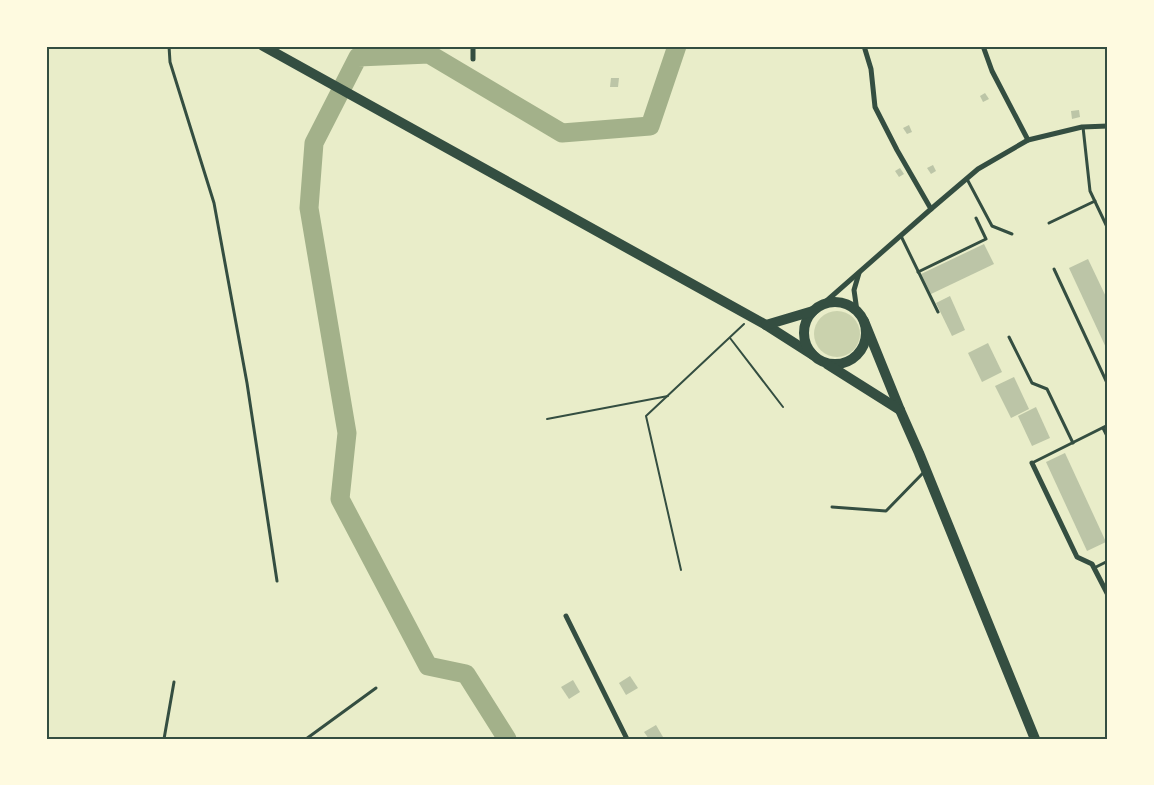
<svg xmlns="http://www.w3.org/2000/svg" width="1154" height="785" font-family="'DejaVu Sans',sans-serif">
	<rect width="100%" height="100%" fill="#e9edc9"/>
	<circle fill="#cad2ad" cx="837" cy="334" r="23"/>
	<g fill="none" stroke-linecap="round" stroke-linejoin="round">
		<path stroke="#a3b18a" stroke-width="19" d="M507,739L466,674L428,666L340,499L347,433L309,208L314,143L358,57L429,54L562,133L650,126L677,46"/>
	</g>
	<g fill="#bcc5a7">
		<path d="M611,78H619L618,87H610Z"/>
		<path d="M985,93L989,99L983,102L980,96Z"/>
		<path d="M1079,110L1080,117L1072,119L1071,111Z"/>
		<path d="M909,125L912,132L907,134L903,128Z"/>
		<path d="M933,165L936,171L931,174L927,168Z"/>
		<path d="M900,168L904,174L899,177L895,171Z"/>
		<path d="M984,244L994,264L931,294L921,274Z"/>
		<path d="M1088,259L1108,301V352L1069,268Z"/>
		<path d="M950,296L965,330L952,336L936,303Z"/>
		<path d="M988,343L1002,372L982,382L968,353Z"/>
		<path d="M1014,377L1029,409L1011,418L995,386Z"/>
		<path d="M1036,407L1050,438L1032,446L1018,416Z"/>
		<path d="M1065,453L1106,542L1087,551L1046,462Z"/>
		<path d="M630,676L638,688L626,695L619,683Z"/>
		<path d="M573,680L580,692L569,699L561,687Z"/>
		<path d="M656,725L663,737L660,739H649L644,732Z"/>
	</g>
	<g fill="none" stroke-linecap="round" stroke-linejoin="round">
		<g stroke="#344e41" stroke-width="2">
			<path d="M730,338L783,407"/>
			<path d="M547,419L668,396"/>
			<path d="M681,570L646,416L744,324"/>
		</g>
		<g stroke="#344e41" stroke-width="3">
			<path d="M169,46L170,62L214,203L247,383L277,581"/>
			<path d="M1083,127L1090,191L1108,229"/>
			<path d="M967,179L992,226L1012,234"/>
			<path d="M1049,223L1095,201"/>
			<path d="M901,236L938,312"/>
			<path d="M1054,269L1108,385"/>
			<path d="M918,272L986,239L976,218"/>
			<path d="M1009,337L1032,383L1047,389L1073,443"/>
			<path d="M1103,428L1108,438"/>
			<path d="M1032,463L1108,425"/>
			<path d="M832,507L886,511L924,472"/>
			<path d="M1094,568L1108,561"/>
			<path d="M164,739L174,682"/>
			<path d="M306,739L376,688"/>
		</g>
		<g stroke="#344e41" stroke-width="5">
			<path d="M473,46V59"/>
			<path d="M864,46L871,69L875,107L897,150L931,209"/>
			<path d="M983,46L992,71L1028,140"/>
			<path d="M823,304L931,209L978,169L1028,140L1082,127L1108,126"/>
			<path d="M857,311L854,290L859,273"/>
			<path d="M1032,463L1077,557L1092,564L1108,595"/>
			<path d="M566,616L627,739"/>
		</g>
		<g stroke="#344e41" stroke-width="10">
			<path d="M263,46L766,325L813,355"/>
			<circle cx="835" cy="333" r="31"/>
			<path d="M864,321L900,410L919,453L1035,739"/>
			<path d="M766,325L813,311"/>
			<path d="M827,364L900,410"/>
		</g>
	</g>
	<rect width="1154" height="785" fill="none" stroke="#fefae0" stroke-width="95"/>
	<rect x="48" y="48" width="1058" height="690" fill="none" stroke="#344e41" stroke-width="2"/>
</svg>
